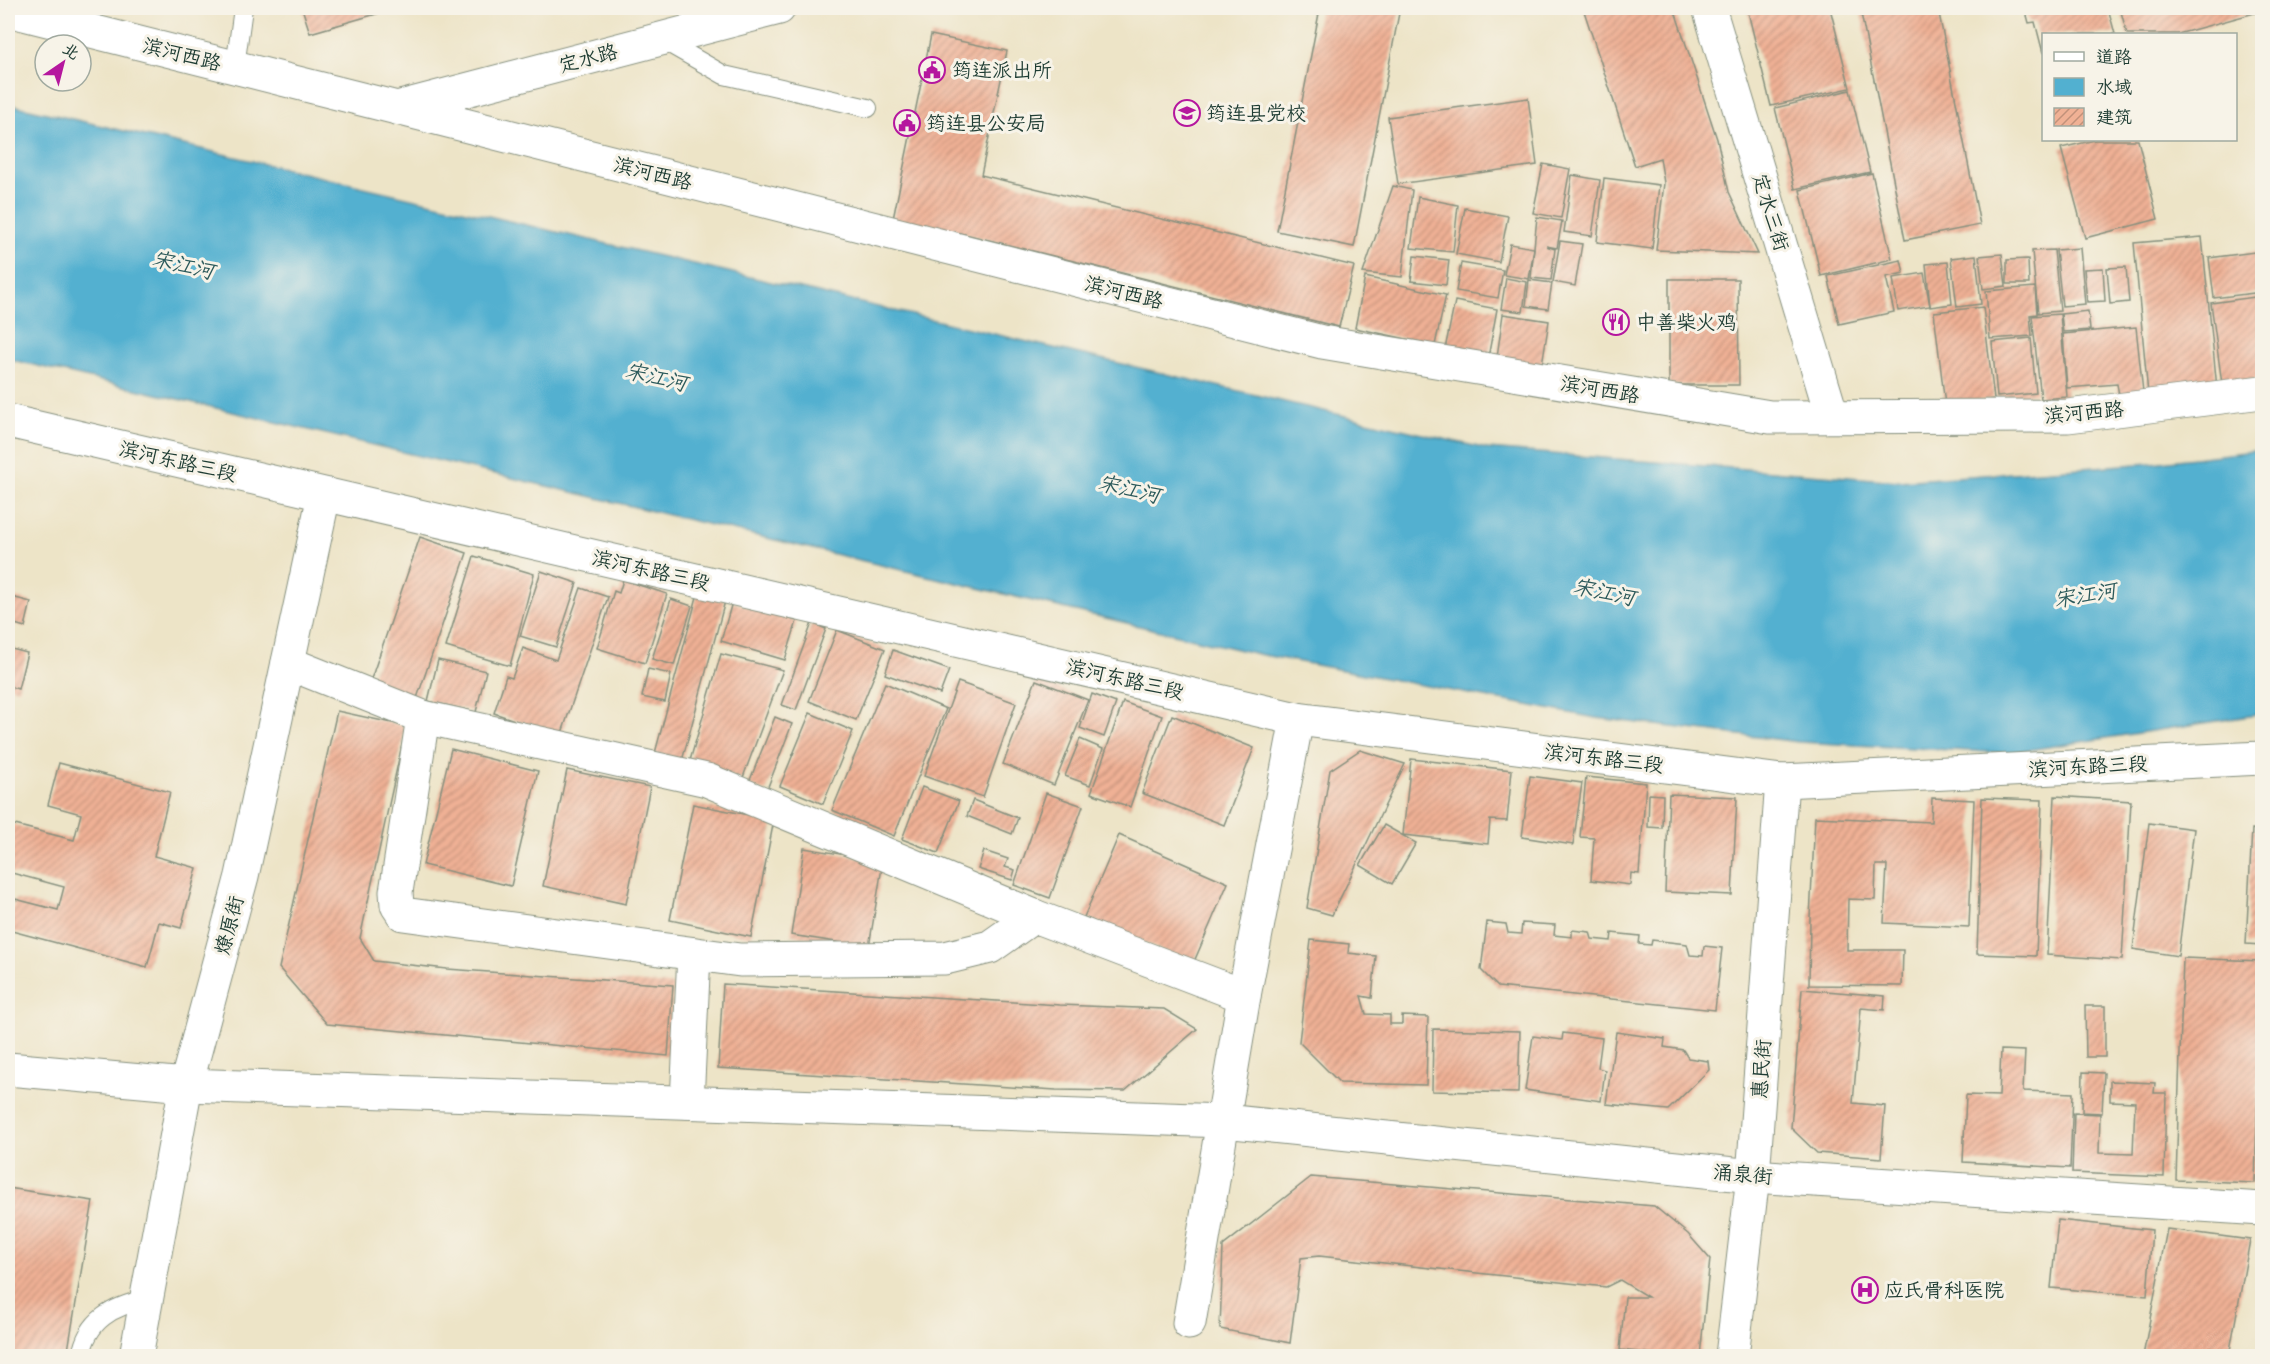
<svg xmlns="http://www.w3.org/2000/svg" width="2270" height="1364" font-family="'Patrick Hand','LXGW WenKai TC',sans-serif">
	<defs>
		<pattern id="building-hatch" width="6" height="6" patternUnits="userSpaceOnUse" patternTransform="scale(1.5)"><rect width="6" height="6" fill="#f0b195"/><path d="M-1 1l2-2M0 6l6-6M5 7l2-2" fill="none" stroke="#c2917a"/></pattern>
	</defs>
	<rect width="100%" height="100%" fill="#f7f3e8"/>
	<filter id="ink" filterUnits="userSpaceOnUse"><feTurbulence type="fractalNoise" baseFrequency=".0167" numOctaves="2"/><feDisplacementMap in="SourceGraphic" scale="12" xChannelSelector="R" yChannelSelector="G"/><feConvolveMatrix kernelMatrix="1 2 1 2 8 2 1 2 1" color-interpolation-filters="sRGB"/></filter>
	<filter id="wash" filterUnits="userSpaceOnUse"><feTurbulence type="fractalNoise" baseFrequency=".008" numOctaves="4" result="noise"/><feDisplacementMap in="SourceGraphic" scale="24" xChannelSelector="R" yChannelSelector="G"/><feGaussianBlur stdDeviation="1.35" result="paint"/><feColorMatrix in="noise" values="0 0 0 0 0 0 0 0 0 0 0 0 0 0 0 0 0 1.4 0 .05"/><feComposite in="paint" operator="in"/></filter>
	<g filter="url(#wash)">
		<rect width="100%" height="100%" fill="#ede4c7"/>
		<path fill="#52b0d0" stroke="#387682" stroke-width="1.5" d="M8,104L1487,449L1899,481L2152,463L2262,450V714L2008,753L1799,742L1596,718L1258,654L8,359Z"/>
		<g id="blocks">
			<g fill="url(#building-hatch)">
				<path d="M302,8H397L310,33Z"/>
				<path d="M1320,8H1400L1354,247L1277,231Z"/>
				<path d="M1583,8H1674L1717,139L1729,192L1758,254L1656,250L1664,183L1660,158L1635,166Z"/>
				<path d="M1747,8H1830L1850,88L1771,106Z"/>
				<path d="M1860,8H1938L1980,225L1905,240Z"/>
				<path d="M2025,8H2108L2115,34H2044L2043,53L2035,22L2029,23Z"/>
				<path d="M2120,8H2262V11L2178,34H2127Z"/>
				<path d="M931,35L1007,51L981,175L1354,266L1339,327L969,235L893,219Z"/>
				<path d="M1850,90L1870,172L1795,189L1775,108Z"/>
				<path d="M1528,98L1537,165L1398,184L1388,117Z"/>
				<path d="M2095,140H2138L2158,219L2085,238L2061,148Z"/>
				<path d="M1543,164L1570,169L1561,218L1533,213Z"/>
				<path d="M1872,173L1892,259L1821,276L1800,190Z"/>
				<path d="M1572,175L1600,180L1592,236L1564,232Z"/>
				<path d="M1604,178L1659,185L1652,249L1597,242Z"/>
				<path d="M1393,186L1412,190L1402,277L1363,273Z"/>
				<path d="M1418,197L1458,205L1453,252L1411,248Z"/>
				<path d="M1465,208L1508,216L1499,262L1456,254Z"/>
				<path d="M1537,217L1562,221L1557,248L1546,246L1555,249L1551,280L1531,278Z"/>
				<path d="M2202,237L2217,388L2148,394L2134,243Z"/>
				<path d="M1560,241L1582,244L1575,286L1553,282Z"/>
				<path d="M1510,244L1534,248L1529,279L1504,275Z"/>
				<path d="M2080,248L2085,304L2062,306L2056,250Z"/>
				<path d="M2054,250L2060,311L2038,313L2032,251Z"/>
				<path d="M2262,251V292L2214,298L2209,258Z"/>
				<path d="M2002,254L2006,286L1983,289L1979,256Z"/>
				<path d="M1976,255L1981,304L1957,307L1951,258Z"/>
				<path d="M1414,256L1449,260L1446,285L1411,281Z"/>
				<path d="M2028,259L2029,284H2007V260Z"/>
				<path d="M1901,260L1904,273L1886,277L1894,312L1839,324L1828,276Z"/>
				<path d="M1948,262L1952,304L1930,307L1926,264Z"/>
				<path d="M1461,263L1503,270L1498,298L1456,291Z"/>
				<path d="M2126,267L2129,302L2110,304L2107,268Z"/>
				<path d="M2103,268L2105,301L2087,302L2084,269Z"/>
				<path d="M1924,273L1930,306L1898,311L1893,278Z"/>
				<path d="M1365,277L1446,295L1435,345L1355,328Z"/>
				<path d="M1506,278L1527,282L1523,312L1501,309Z"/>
				<path d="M1669,279H1738L1739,385H1669Z"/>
				<path d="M1529,280L1552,283L1548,309L1526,306Z"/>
				<path d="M2035,287L2037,314L2030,315L2032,336L1990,339L1986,291Z"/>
				<path d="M2262,296V379L2222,384L2211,303Z"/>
				<path d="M1455,301L1497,309L1488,358L1445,349Z"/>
				<path d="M1983,307L1994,399L1945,405L1934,312Z"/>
				<path d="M2088,311L2090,330L2063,332L2061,314Z"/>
				<path d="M1503,314L1549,321L1541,371L1496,364Z"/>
				<path d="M2060,314L2067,397L2041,399L2032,316Z"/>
				<path d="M2136,327L2143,392L2119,395L2117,384L2067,388L2063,334Z"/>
				<path d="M2031,338L2036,393L1997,397L1992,342Z"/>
				<path d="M420,537L467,553L415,704L368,688Z"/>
				<path d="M474,556L534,574L510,666L446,647Z"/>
				<path d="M541,571L577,583L556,647L520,636Z"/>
				<path d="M623,580L667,594L645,663L597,648L614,591L619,593Z"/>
				<path d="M581,588L608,597L561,736L494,713L506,676L512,678L523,648L556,660Z"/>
				<path d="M698,593L725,601L682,761L655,753Z"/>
				<path d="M8,596L31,602L25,627L8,622Z"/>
				<path d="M671,599L692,606L674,665L652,659Z"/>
				<path d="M732,602L797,621L785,660L721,641Z"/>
				<path d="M812,623L826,629L796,710L782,705Z"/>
				<path d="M837,630L885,649L856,720L809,701Z"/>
				<path d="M8,648L27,653L18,689L8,686Z"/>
				<path d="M893,650L949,670L940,694L885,674Z"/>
				<path d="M721,654L783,670L742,780L689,764Z"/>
				<path d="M438,660L486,671L476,712L428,701Z"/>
				<path d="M648,669L671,674L665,702L642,697Z"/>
				<path d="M1036,680L1088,700L1054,785L1003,764Z"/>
				<path d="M958,682L1016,703L983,797L924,776Z"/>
				<path d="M885,683L946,709L894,836L832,810Z"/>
				<path d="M1092,694L1116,703L1104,737L1080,728Z"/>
				<path d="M1123,702L1162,716L1130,807L1091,793Z"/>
				<path d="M337,711L406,726L360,938L374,961L447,969L673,985L668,1056L327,1024L279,968Z"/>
				<path d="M810,713L853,731L823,804L780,786Z"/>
				<path d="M1172,715L1254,748L1224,825L1142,793Z"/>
				<path d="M775,717L792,724L766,792L748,785Z"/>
				<path d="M1080,739L1103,749L1090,785L1065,776Z"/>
				<path d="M451,749L538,771L511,886L423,865Z"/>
				<path d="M1360,750L1405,764L1332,915L1307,908L1330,770Z"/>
				<path d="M1411,759L1512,770L1507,821L1490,820L1488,844L1403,835Z"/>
				<path d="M59,763L170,792L154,856L197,868L181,928L159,922L147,967L8,930L15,899L58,910L64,887L8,872V837L11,824L74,840L81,814L48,805Z"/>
				<path d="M567,770L650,787L626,904L543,886Z"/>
				<path d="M1530,776L1582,783L1573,845L1522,837Z"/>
				<path d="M1586,777L1646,783L1639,874L1631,873L1630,885L1591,880L1594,838L1580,837Z"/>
				<path d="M922,787L959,801L938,853L902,839Z"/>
				<path d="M1046,793L1083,806L1050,898L1014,885Z"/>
				<path d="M1649,794L1663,795L1662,828L1648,827Z"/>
				<path d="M1669,794L1737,797L1732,895L1665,892Z"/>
				<path d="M2055,796L2131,801L2122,960L2047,955Z"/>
				<path d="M1932,798L1974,800L1969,927L1884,923L1887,865H1876L1875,900L1848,899L1847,950H1903L1902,986L1809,985L1810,918L1815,817L1931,822Z"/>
				<path d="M1982,798L2042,800L2036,956L1977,954Z"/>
				<path d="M973,800L1018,818L1012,834L967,816Z"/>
				<path d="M693,804L774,820L751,937L670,920Z"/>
				<path d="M2149,823L2194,829L2178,956L2133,949Z"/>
				<path d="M1384,825L1416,843L1392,884L1360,865Z"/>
				<path d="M2252,829L2262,830V945L2246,944Z"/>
				<path d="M1119,835L1228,883L1193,964L1084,917Z"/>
				<path d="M804,848L883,861L869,947L791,935Z"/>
				<path d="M984,851L1008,859L1005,867L1015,870L1012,880L978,869Z"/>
				<path d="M1487,922L1506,924L1508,933L1521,934L1522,923L1555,925L1554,935L1572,937V930L1590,932L1592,939L1611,941L1612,933L1640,936L1639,944L1651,945L1652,940L1687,944L1690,955L1703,956L1704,946L1722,948L1715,1010L1498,987L1481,970Z"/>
				<path d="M1311,940L1349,944L1348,953L1376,956L1372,998L1361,996L1366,1014L1390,1015V1024H1402V1016L1428,1017L1426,1085L1340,1083L1299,1042Z"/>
				<path d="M2183,958L2262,961L2255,1183L2176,1180Z"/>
				<path d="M723,984L1060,1005L1164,1009L1197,1029L1125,1091L1056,1090L718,1068Z"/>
				<path d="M1802,989L1885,996L1884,1010L1861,1008L1853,1103L1885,1106L1881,1158L1817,1153L1791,1128Z"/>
				<path d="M2085,1006H2105V1057H2086Z"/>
				<path d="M1433,1029L1520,1031L1518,1093L1432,1091Z"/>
				<path d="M1616,1032L1665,1039L1664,1047L1683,1050L1688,1058L1708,1061L1709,1070L1668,1110L1606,1104Z"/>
				<path d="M1563,1033L1602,1038L1598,1068L1605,1070L1601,1101L1525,1090L1533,1036L1562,1040Z"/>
				<path d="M2001,1050L2025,1051L2023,1091L2073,1093L2070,1168L1963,1162L1966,1095L1999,1096Z"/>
				<path d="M2083,1072L2104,1073L2102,1113L2082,1112Z"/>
				<path d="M2110,1081L2155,1083L2154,1093H2166L2164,1177L2072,1173L2074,1113L2100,1114L2099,1153L2133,1154L2135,1102L2110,1101Z"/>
				<path d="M1311,1177L1654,1206L1688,1234L1710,1259L1700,1356H1672L1620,1350L1625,1297H1648L1620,1280L1606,1287L1319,1256L1301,1258L1290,1343L1220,1329L1223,1246Z"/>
				<path d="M8,1188L93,1201L67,1356H8Z"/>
				<path d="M2058,1220L2152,1230L2147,1296L2051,1288Z"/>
				<path d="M2167,1229L2250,1240L2229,1356H2143Z"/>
			</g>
		</g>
	</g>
	<g filter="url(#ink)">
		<use href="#blocks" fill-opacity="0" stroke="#86907e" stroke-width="1.5"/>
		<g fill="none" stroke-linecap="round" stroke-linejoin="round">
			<defs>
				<g id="service">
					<path d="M661,39L724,75L868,108"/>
					<path d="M235,67L243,8"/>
					<path d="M81,1356C87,1320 113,1306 147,1299"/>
				</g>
				<g id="minor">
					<path d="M1709,8L1832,416"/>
					<path d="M288,663L423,717L707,780L1034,916L1244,996"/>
					<path d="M423,717L396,892L397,905L403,914L740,960L945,958L990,947L1034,916"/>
					<path d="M8,1069L186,1085L1224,1121L1753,1176L2262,1209"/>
					<path d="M687,1102L694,954"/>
					<path d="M1189,1323L1244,996L1297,719"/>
					<path d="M1732,1356L1753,1176L1782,781"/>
				</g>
				<g id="tertiary">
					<path d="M397,108L1322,342L1770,417L2068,416L2262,392"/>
					<path d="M8,421L1297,719L1782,781L2262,758"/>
					<path d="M136,1356L186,1085L242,876L324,495"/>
				</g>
				<path id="secondary" d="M8,10L397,108L779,8"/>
			</defs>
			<use href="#service" stroke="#86907e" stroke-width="20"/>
			<use href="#minor" stroke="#86907e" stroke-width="35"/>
			<use href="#tertiary" stroke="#86907e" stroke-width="35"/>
			<use href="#secondary" stroke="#86907e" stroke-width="35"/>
			<use href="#service" stroke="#fff" stroke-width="18"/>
			<use href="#minor" stroke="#fff" stroke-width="33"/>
			<use href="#tertiary" stroke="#fff" stroke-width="33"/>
			<use href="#secondary" stroke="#fff" stroke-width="33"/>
		</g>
	</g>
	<defs>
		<symbol id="civic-ring" viewBox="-11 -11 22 22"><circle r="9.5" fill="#f7f3e8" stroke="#b5179e" stroke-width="1.5"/><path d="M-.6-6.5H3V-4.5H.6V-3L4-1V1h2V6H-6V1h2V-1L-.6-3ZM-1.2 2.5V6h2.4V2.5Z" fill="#b5179e"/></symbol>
		<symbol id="school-ring" viewBox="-11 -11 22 22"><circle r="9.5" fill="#f7f3e8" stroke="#b5179e" stroke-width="1.5"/><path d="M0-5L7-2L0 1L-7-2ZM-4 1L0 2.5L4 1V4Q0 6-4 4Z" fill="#b5179e"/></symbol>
		<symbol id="restaurant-ring" viewBox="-11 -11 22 22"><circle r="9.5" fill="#f7f3e8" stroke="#b5179e" stroke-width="1.5"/><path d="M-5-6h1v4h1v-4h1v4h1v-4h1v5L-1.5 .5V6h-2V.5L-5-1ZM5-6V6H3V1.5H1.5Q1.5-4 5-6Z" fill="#b5179e"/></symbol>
		<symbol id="hospital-ring" viewBox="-11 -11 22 22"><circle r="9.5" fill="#f7f3e8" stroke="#b5179e" stroke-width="1.5"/><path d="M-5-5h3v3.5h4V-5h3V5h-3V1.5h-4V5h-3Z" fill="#b5179e"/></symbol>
	</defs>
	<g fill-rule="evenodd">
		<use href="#civic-ring" x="917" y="55" width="30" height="30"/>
		<use href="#school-ring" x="1172" y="98" width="30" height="30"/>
		<use href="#civic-ring" x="892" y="108" width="30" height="30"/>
		<use href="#restaurant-ring" x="1601" y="307" width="30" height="30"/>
		<use href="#hospital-ring" x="1850" y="1275" width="30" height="30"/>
	</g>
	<g text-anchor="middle" stroke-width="6" stroke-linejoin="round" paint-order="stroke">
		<g font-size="20" fill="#1f3d34" stroke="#f7f3e8">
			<text transform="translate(182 54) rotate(14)" y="7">滨河西路</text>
			<text transform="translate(588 58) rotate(-15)" y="7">定水路</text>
			<text transform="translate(653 173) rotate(14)" y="7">滨河西路</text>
			<text transform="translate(1771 212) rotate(73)" y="7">定水三街</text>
			<text transform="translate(1124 292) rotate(14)" y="7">滨河西路</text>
			<text transform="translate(1600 389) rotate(10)" y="7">滨河西路</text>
			<text transform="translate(2084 412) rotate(-5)" y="7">滨河西路</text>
			<text transform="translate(178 461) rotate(13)" y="7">滨河东路三段</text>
			<text transform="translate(651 570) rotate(13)" y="7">滨河东路三段</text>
			<text transform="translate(1125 679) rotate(13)" y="7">滨河东路三段</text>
			<text transform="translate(1604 758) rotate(7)" y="7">滨河东路三段</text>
			<text transform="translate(2088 766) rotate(-3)" y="7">滨河东路三段</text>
			<text transform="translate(229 925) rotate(-75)" y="7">燎原街</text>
			<text transform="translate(1761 1069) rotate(-86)" y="7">惠民街</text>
			<text transform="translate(1743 1174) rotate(5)" y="7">涌泉街</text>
		</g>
		<g font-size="20" fill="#1f3d34" stroke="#f7f3e8" text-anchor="start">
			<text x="952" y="77">筠连派出所</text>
			<text x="1206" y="120">筠连县党校</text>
			<text x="926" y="130">筠连县公安局</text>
			<text x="1636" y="329">中善柴火鸡</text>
			<text x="1884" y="1297">应氏骨科医院</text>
		</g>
		<g font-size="21" font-style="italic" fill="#2c5a5b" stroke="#f7f3e8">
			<text transform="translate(183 265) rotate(13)" y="7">宋江河</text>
			<text transform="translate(656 377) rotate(13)" y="7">宋江河</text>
			<text transform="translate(1129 489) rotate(13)" y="7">宋江河</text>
			<text transform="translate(1604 592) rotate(12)" y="7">宋江河</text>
			<text transform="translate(2085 595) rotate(-9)" y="7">宋江河</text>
		</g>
	</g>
	<rect width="2270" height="1364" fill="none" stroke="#f7f3e8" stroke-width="30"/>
	<rect x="2042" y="33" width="195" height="108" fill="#f7f3e8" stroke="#a1aaa0" stroke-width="1.5"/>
	<rect x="2054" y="52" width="30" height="9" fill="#ffffff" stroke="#a1aaa0" stroke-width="1.5"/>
	<text x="2096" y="63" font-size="18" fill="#1f3d34">道路</text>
	<rect x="2054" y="78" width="30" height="18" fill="#52b0d0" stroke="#a1aaa0" stroke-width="1.5"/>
	<text x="2096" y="93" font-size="18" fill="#1f3d34">水域</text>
	<rect x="2054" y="108" width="30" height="18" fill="url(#building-hatch)" stroke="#a1aaa0" stroke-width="1.5"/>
	<text x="2096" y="123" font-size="18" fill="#1f3d34">建筑</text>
	<g transform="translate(63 63) rotate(35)"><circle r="28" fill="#f7f3e8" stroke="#a1aaa0" stroke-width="1.5"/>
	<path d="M0-4.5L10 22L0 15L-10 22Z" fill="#b5179e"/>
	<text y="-9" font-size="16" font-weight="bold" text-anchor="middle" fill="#1f3d34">北</text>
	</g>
</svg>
